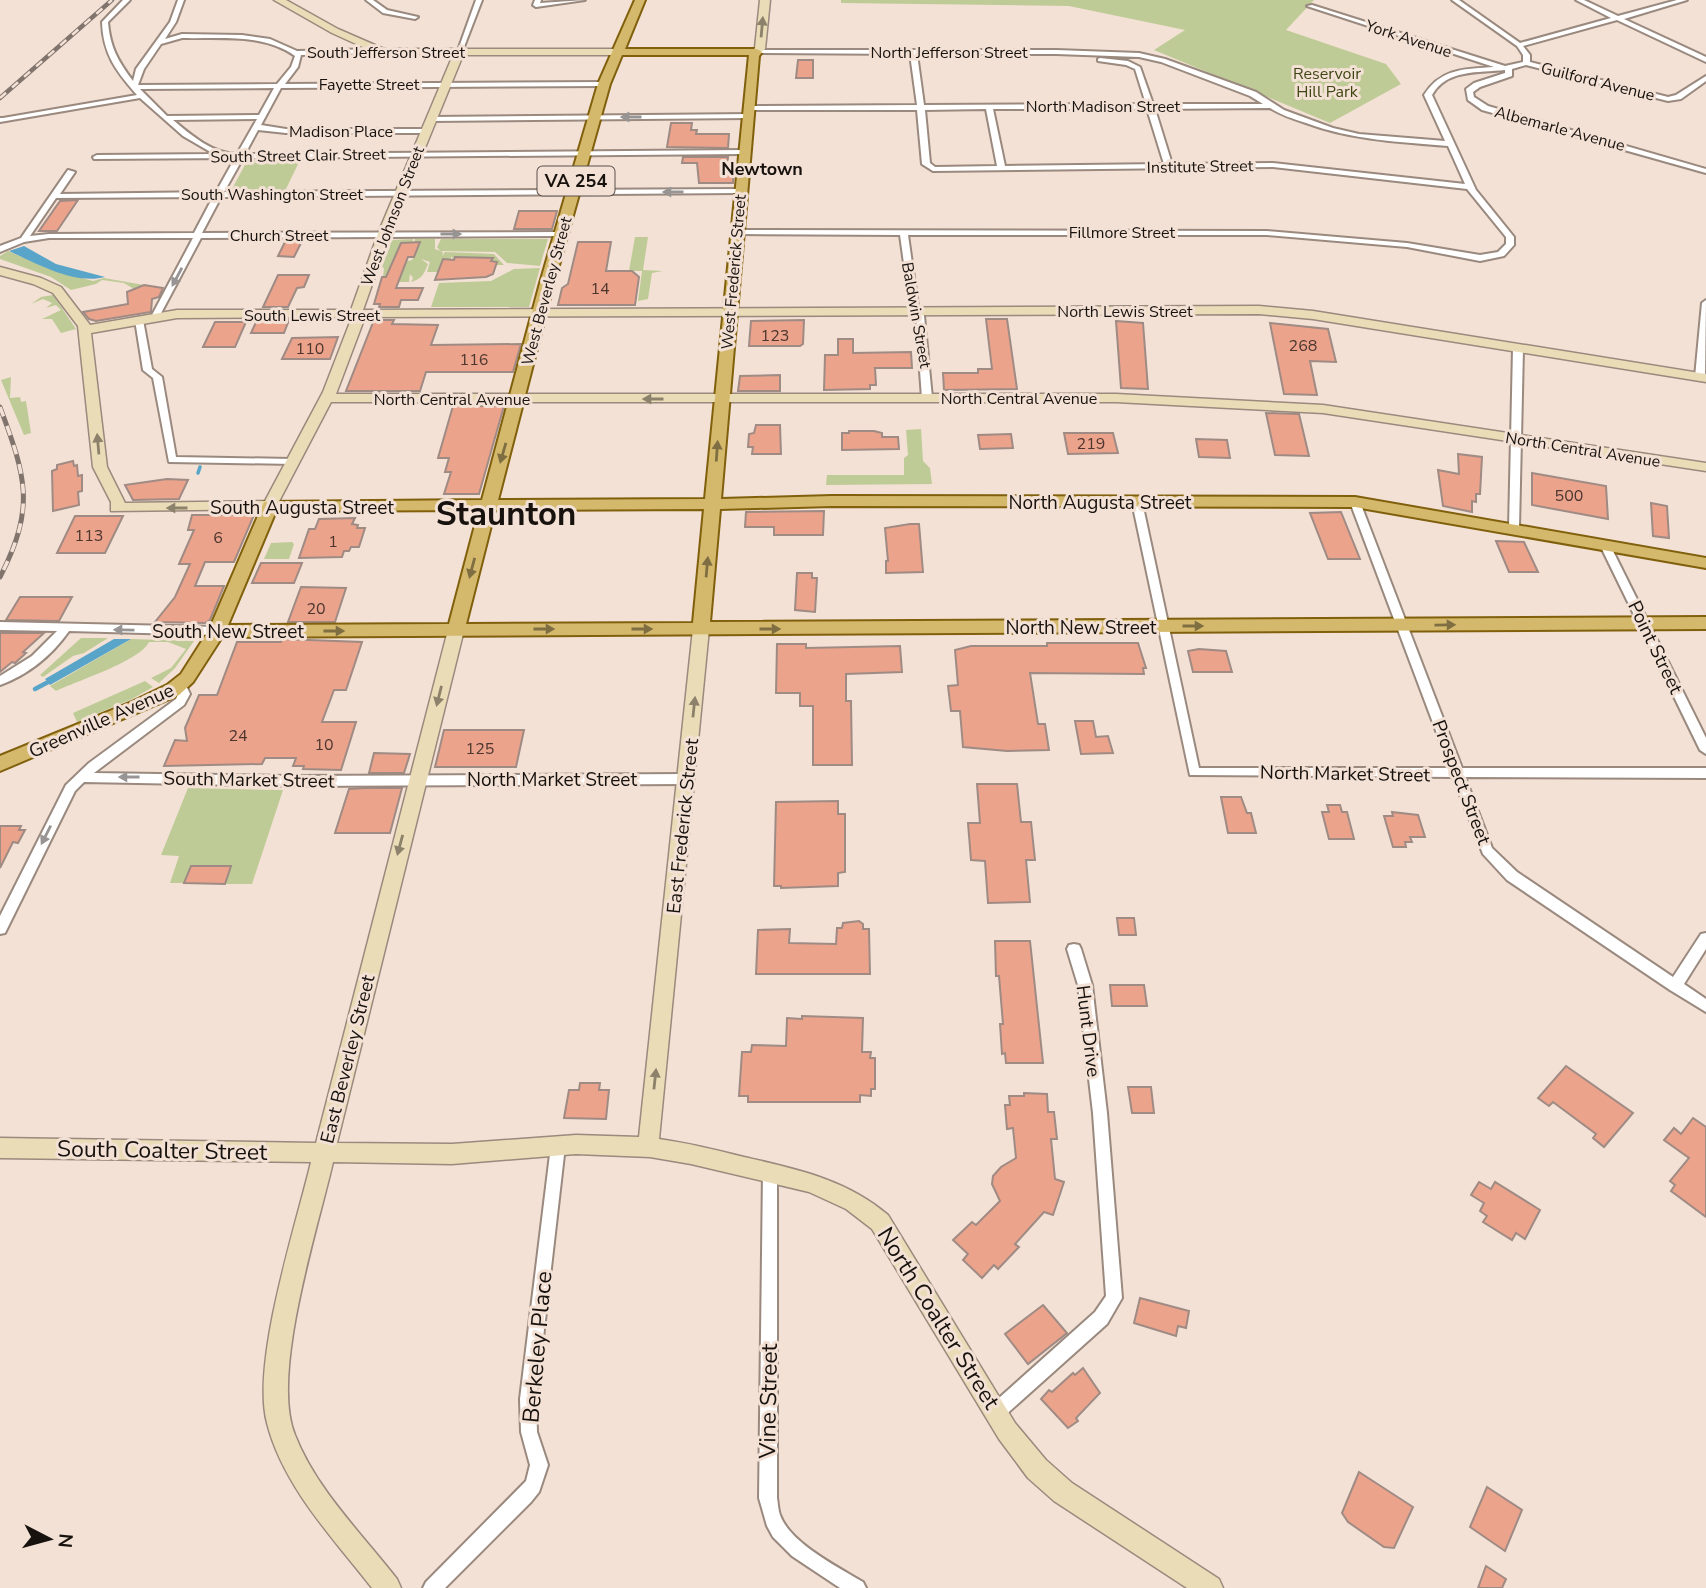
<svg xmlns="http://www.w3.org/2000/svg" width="1706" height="1588" font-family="'Nunito Sans',sans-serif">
	<rect width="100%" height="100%" fill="#f3e1d5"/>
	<g fill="#bfcb96">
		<path d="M841,0H1314L1286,30L1386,64L1401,84L1330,123L1154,50L1185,30L1069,6L841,3Z"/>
		<path d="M301,158L286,189H232L248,159Z"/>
		<path d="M635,237H648L643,270L663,271L652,273L648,299L638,301L642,271H629Z"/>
		<path d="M413,239L412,243H401L396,254L407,261L412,260L420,243H414L415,239H435V249L443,252L442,256L445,252L494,254L504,265H496L497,262L491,261L492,258L455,257L454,260L451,256V260H443L438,272H427L430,262L421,259L428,264C424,274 422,279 411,282L413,278L410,274L409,282H399L400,277H383L384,268L382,267L392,240Z"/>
		<path d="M441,239H548L540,266L507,263L495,252L440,251L437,247Z"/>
		<path d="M8,251L49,269L93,281L104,278L144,285L134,289L124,283L102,280L96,284L71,290L51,277L0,259V256Z"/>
		<path d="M540,268L529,307H431L439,283L491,281L514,269Z"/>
		<path d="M53,295L76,329L61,333L52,319H42L61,310L56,305L46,308L52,303L43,299L31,304L41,297Z"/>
		<path d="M11,377L10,398L20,397L21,402L26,401L31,433L24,435L1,380Z"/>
		<path d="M921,429L923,461L930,468L932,484L826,485L827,475H904V458L908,455L906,430Z"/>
		<path d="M292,542L294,544L289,559H264L271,543Z"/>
		<path d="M81,638H108L84,653L73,656L43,677L40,675Z"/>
		<path d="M131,639L194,641L175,668L159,683L151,678L171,668L186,649L168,642H149C140,661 77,681 56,691L50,686Z"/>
		<path d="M145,681L153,687L132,699L77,722L73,713Z"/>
		<path d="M188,788L283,790L252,884H225L230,866H191L184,883H170L179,856L161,855Z"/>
	</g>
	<g fill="#59a5c9">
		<path d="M24,246L56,264L105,277C75,285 37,264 9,251Z"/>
		<path d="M114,639H131L50,685L45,679Z"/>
	</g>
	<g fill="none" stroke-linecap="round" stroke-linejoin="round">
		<path stroke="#59a5c9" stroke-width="3.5" d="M198,473L200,467"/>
		<path stroke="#59a5c9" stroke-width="4.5" d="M35,689L52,680"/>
	</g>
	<g fill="#eba38c" stroke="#9f8b84" stroke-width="2">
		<path d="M798,60H813V78H796Z"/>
		<path d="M671,123H692L691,130H697L696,134H729L728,148L667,147Z"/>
		<path d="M683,157H728L727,168L734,171L733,183H699L697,163H682Z"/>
		<path d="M78,200L57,231H39L60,201Z"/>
		<path d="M519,211H557L552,229H514Z"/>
		<path d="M302,241L294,257L278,256L285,242Z"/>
		<path d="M420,242L414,257H408L396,288H423L418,300H401L399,307H379L380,304H374L382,277H386L401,243Z"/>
		<path d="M578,242H611L606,271H632L639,277L635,305H558L562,288L568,284Z"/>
		<path d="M455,257L493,258L491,261L497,262L493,274L486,277L435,280L443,259L454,260Z"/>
		<path d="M278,275H309L304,287L297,288L288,307H263Z"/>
		<path d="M144,285L163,288L159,297L152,299L151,312L96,321L89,319L83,312L128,304L127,292Z"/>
		<path d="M986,319H1007L1017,389L944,390L943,373H978V369H992Z"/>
		<path d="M257,320H289L284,333H251Z"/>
		<path d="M374,320H394L392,324L438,325L431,345L521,344L513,372H426L420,391H346Z"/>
		<path d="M804,320L803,344L800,346H749L751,321Z"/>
		<path d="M1116,321L1143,323L1148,389L1121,388Z"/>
		<path d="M215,322H246L235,347H203Z"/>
		<path d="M1270,323L1328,329L1336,362L1310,361L1317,395L1284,394Z"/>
		<path d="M338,337L330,359H282L292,338Z"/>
		<path d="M838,339H853V353L911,352L912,368H875L876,385H870V389L824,390L825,355H838Z"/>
		<path d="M780,375V391H738L740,376Z"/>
		<path d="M453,406H504L479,494H444L451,472H445L449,458H438Z"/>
		<path d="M1266,413L1299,414L1309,456L1275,455Z"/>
		<path d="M756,425H780L781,454H752L753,447H748L749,434L754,433Z"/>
		<path d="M849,431H874L882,433V437H898L899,449L842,450V433H849Z"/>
		<path d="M1064,433H1113L1118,453L1068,454Z"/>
		<path d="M1011,434L1013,448L980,449L978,435Z"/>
		<path d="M1196,439L1227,440L1230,458L1199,457Z"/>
		<path d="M1458,454L1482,457L1480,494H1476V502L1472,501V512L1443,506L1438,470L1459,474Z"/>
		<path d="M73,461L74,466L77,465L78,476L82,475V491L78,492L79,505L53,511L52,471L57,469V465Z"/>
		<path d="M1532,473L1606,486L1608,519L1532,505Z"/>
		<path d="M167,479L188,480L179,499L133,500L125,485Z"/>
		<path d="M1651,503L1667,506L1669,538L1653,536Z"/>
		<path d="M824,511L823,535H774V527H745L746,512Z"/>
		<path d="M1341,512L1360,559H1328L1310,513Z"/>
		<path d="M192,515H254L234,562H205L195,586H224L210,620L205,623L155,622L175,597L190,564H179L194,530H188Z"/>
		<path d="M75,516H123L105,553H57Z"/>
		<path d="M355,518L352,524L358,525L357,528H365L359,547H351L349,551H344L342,557L299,558L309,529H315L319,519Z"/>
		<path d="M910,524H919L923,572L886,573V561H888L885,528Z"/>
		<path d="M1496,541L1524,542L1538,572H1509Z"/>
		<path d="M261,563H302L294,583H252Z"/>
		<path d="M797,573H812V578H817L815,612L795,610Z"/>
		<path d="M301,587L346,588L335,622H288Z"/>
		<path d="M20,597H72L59,621L6,620Z"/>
		<path d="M0,633H44L23,652L26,653L15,663L12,662L0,672Z"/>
		<path d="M282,639L362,642L346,690H334L322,722H356L341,770L303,769L304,766H293L296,758H265L262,764L164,766L175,740L187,741L185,728L199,695H217L237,642H281Z"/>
		<path d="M1047,643H1138L1146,668H1143L1144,674L1030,673L1038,724H1045L1049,750L1007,751L963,747L960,711H951L948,686L958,685L955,650L971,646H1047Z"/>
		<path d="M777,644H806V648L900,646L902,672L846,674V701H851L852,765H813V706H800V693H776Z"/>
		<path d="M1199,649L1226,651L1232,672H1193L1188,651Z"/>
		<path d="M1075,721H1093L1096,737L1108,736L1113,753L1081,754Z"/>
		<path d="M444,730H524L516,767H435Z"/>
		<path d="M374,753L410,754L404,773H369Z"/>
		<path d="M977,784H1017L1021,822H1031L1035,860H1026L1030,902L988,903L985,861L971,860L968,823H980Z"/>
		<path d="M365,788H402L390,833H335L349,789Z"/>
		<path d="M1221,797H1241L1247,813H1251L1256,833H1228Z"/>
		<path d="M838,801V814H845V872L838,873V886L781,888V886H774L776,802Z"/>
		<path d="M1327,805H1340L1342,812H1347L1354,839H1329L1322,812H1329Z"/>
		<path d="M1392,812L1418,815L1425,837H1410L1412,842H1405L1406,847H1393L1384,816H1393Z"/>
		<path d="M0,826H21L19,830H25L18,843L13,842L0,868Z"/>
		<path d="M191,866H231L225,884L184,883Z"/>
		<path d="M1117,918H1134L1136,935H1119Z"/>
		<path d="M859,921L863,924V929H869L870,974H756L758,930L790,929L789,943L836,944L837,928H842L843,923Z"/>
		<path d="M995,941H1030L1043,1063H1006L1005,1053L1002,1054L1000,1024H1003L999,976H996Z"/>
		<path d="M1110,985H1144L1147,1006H1112Z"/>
		<path d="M802,1016L863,1018L862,1052H871L870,1058H875V1089H871V1096L860,1095V1102H748V1096H739L742,1052H751L752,1045L786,1046L787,1018L802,1019Z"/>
		<path d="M1566,1066L1633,1113L1604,1147L1593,1138L1596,1134L1553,1102L1549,1106L1538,1098Z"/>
		<path d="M580,1083H600L599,1090H609L606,1119L564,1118L569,1090H579Z"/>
		<path d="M1128,1087H1151L1154,1113H1132Z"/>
		<path d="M1024,1093L1047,1094L1048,1112H1054L1057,1139H1051L1055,1179L1064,1182L1053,1215L1044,1212L1015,1244L1019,1247L998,1269L994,1265L982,1278L963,1260L968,1254L953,1240L972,1222L976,1225L1000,1201L992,1184L993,1176L1001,1167L1016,1158L1013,1128L1007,1129L1005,1105H1010L1009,1096H1024Z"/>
		<path d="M1693,1118L1706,1127V1217L1671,1191L1675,1185L1670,1181L1689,1158L1664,1140L1674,1128L1681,1134Z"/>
		<path d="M1479,1182L1491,1189L1495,1182L1540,1210L1525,1239L1516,1233L1512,1240L1483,1222L1487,1216L1480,1211L1484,1203L1471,1195Z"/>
		<path d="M1140,1298L1189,1311L1186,1328L1178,1326L1176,1336L1134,1323Z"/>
		<path d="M1043,1305L1067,1333L1028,1364L1005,1334Z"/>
		<path d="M1083,1368L1100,1393L1076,1418L1078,1421L1068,1428L1041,1399L1049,1390L1052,1392L1073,1373L1075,1375Z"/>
		<path d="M1359,1472L1413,1507L1394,1548L1384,1547L1348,1522L1342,1513Z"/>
		<path d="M1487,1487L1522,1510L1505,1551L1470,1527Z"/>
		<path d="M1486,1566L1506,1579L1502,1588H1478Z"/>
	</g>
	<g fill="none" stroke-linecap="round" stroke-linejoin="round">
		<defs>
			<g id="street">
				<path d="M123,0H130L108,22C110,47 118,61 133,81L136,69L170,22L178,0H184L176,22L165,39L182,34L242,35L270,39L297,51L379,49L382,51L379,53L301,55L298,67L285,84L604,82L608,84L604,86L281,88L261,125L286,129H425L429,131L425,133H286L258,130L245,154L744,150L748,152L744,154L243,158L224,192L741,189L745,191L741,193L221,197L202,233L560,232L564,234L560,236L201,238L159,317L152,319L151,317L193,238H49L24,242L0,252V246L21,238L68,170L75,172L60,194L216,192L235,158L94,159L93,157L97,155L214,154L183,136L140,98L0,122V118H3L137,95C116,71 103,54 102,22ZM182,38C220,39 263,33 295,56L291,67L277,84L138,85L144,69L161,44ZM274,88L259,115L167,116L140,89ZM257,119L237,154C213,154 191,135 173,120ZM213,197L194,233L49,234L30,236L56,198Z"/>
				<path d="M366,0H373L387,10L418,17L415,19L383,13Z"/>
				<path d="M476,0H482L462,52L457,53Z"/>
				<path d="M535,0H541L540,3L585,0L536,7L533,5Z"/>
				<path d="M1452,0H1459L1520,43L1611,18L1576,0H1584L1618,16L1677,0H1687L1624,19L1706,57V62L1617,20L1523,46L1530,55V62L1668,97L1676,95L1706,76V81L1681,99L1668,101L1526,65L1512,69V76L1480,87L1473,92L1474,97L1488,106L1706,169V173L1482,110L1468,100L1466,89L1474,83L1505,73V70C1478,73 1447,69 1432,95L1476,190L1514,237V245L1504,256L1480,261L1407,247L1267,235H908L918,306L924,316L932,398L927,401L922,398L916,316L910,306L900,235L738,234L734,232L738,230L1267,231L1407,243L1480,255L1498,252L1506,244V237L1467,189L1273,167L933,171L922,164L917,110H749L745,108L749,106L917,105L910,54L755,53V51L757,50H1056L1139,53L1165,59L1256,92L1284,110L1333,128L1359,134L1445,141L1424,95C1441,68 1465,69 1494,67L1307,6L1312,5L1505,66L1523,62V55L1517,46ZM917,54H1056L1139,57L1161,62L1250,96L1263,104H1153L1140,67L1128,61L1100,58L1098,59V61L1126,65L1135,69L1146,104L924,105ZM1270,108C1281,115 1293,119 1306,123C1352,140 1399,142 1448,146L1465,184L1273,163L1172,164L1155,109ZM986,109L997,166L935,167L930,163L925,110ZM993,109H1147L1164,164L1005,166Z"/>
				<path d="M752,114V118H749L431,121L427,119L431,117Z"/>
				<path d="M1706,300L1705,377L1700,380L1695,377L1702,303Z"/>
				<path d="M139,317L143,320L152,369L162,377L176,457L291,459L296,462L294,464L169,462L153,378L143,370L135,320Z"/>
				<path d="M1518,346L1523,349L1519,528L1514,531L1509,528L1513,349Z"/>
				<path d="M1137,499L1142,502L1199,768H1450L1350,502L1355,499L1360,502L1462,768H1706V778L1465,777L1492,848L1517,872L1673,977L1701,934L1706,933V949L1684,984L1706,999V1012L1670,990L1507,880L1483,854L1453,777L1190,775L1132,502Z"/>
				<path d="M1605,542L1610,545L1706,738V754L1700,750L1600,545Z"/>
				<path d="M0,622L217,627L223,631L217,635L69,631C52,655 28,675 0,685V676L32,656L57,631L0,630Z"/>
				<path d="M180,680L184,681L190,694L184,705L94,773L294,776L687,774L693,779L687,784L294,786L84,782L75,791L5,933L0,934V916L66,785L89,763L176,699L178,694L174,684Z"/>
				<path d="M1074,944L1079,945L1081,949L1092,985L1107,1113L1122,1298L1107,1324L1002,1418L996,1420L990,1418L988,1412L990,1406L1095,1312L1106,1296L1093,1113L1078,985L1067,949L1069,945Z"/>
				<path d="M558,1139L563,1141L565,1146L536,1399L537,1432L548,1465L539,1492L531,1502L445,1588H423L426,1582L526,1481L530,1465L521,1432L520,1399L551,1146L553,1141Z"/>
				<path d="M770,1165L775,1167L777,1172V1498C778,1503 778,1510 780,1515C790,1543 838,1567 863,1582L866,1588H840L792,1556L773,1537L767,1526L759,1498L763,1172L765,1167Z"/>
			</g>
			<g id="secondary">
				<path d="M274,0H286L338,29L384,49H616L621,52L616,55H463L391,231L363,310L1259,306L1313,311L1706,374V382L1313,319L1259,314L365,317L336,394H1116L1323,405L1706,463V471L1323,413L1116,402H331L275,509L111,511V502L93,467L78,326L53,293L33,284L0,275V267L41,278L61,287L90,325L177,310H351L379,231L453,55L378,54L332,33ZM352,317L323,392L265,501L125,503L107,467L91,333L177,318Z"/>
				<path d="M760,0H770L765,49L757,55L752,52L755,48Z"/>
				<path d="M701,624L709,629L659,1139C688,1143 716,1150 744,1157C796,1169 846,1179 888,1215L1015,1423L1046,1460L1072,1483L1219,1579L1223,1588H1187L1054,1501L1028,1478L999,1439L872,1229L846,1209L809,1192L691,1164L650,1157L576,1154L452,1164L333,1162C318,1228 270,1375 295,1435C316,1489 362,1534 397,1579L401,1588H372C333,1538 283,1486 267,1423C251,1362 296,1226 311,1162L0,1158V1138L316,1143L448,630L456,625L464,630L337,1143L452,1144L576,1135L639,1137L693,629Z"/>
			</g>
			<path id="primary" d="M635,0H645L625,49H757L762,52L759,56L721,499L832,496L1355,497L1706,558V568L1355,507L832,506L720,509L710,622L1706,617V629L222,637L193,682L179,695L0,771V756L134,701L167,685L181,674L209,630L264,502L482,500L540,283L598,84ZM622,55H749L705,499L498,500L554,283L610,84ZM704,509L693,623L466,624L495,510ZM479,510L449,624L228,625L276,511Z"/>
		</defs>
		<use href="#street" stroke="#9a897e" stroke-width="4"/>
		<use href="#secondary" stroke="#9a897e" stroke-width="3"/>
		<use href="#primary" stroke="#80600c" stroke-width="4"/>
		<use href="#street" fill="#fff" fill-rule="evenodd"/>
		<use href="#secondary" fill="#eadcb6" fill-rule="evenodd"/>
		<use href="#primary" fill="#d4b96d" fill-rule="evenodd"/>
		<defs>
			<path id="rail-far1" d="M0,98L112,0"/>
			<path id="rail" d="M0,407C26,477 36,507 0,577"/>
		</defs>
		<use href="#rail-far1" stroke="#80746d" stroke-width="4.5"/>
		<use href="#rail" stroke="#80746d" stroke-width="5"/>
		<use href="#rail-far1" stroke="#f3e1d5" stroke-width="2.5" stroke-dasharray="8" stroke-linecap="butt"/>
		<use href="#rail" stroke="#f3e1d5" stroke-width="3.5" stroke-dasharray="10" stroke-linecap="butt"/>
	</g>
	<defs><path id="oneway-solid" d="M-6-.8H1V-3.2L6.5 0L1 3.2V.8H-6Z" transform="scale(1.75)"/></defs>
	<g fill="#8c816a">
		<use href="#oneway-solid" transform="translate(762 27) rotate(-85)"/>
		<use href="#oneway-solid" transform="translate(653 399) rotate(-180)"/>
		<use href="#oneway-solid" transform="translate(98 444) rotate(-95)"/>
		<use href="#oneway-solid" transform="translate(177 508) rotate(180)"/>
		<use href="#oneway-solid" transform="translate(439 696) rotate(104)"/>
		<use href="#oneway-solid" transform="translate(694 707) rotate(-84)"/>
		<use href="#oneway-solid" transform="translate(400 845) rotate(105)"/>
		<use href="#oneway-solid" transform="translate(655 1079) rotate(-84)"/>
	</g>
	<g fill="#979493">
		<use href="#oneway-solid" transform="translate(631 117) rotate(180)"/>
		<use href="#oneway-solid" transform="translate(673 192) rotate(180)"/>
		<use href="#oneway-solid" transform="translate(451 234)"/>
		<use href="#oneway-solid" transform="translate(177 277) rotate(118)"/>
		<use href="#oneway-solid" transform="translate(124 630) rotate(-179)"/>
		<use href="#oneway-solid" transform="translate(129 777) rotate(-180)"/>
		<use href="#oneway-solid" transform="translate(46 835) rotate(117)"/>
	</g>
	<g fill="#7f6e42">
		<use href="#oneway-solid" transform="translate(717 451) rotate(-86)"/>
		<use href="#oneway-solid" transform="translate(503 453) rotate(106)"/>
		<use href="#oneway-solid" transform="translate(707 567) rotate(-85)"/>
		<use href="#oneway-solid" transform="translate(472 568) rotate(105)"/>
		<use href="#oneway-solid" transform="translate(1445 625) rotate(-1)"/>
		<use href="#oneway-solid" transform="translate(1193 626)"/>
		<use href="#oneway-solid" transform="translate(544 629)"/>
		<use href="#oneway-solid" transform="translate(642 629)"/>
		<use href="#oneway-solid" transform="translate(770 629)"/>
		<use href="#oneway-solid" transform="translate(334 631)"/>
	</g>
	<g text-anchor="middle" stroke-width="6" stroke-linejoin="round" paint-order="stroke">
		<g font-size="16" fill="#18120e" stroke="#f3e1d5">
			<text transform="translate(1409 38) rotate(18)" y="6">York Avenue</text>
			<text x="386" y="58">South Jefferson Street</text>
			<text x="949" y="58">North Jefferson Street</text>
			<text transform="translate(1598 81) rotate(14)" y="6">Guilford Avenue</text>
			<text x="369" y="90">Fayette Street</text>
			<text x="1103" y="112">North Madison Street</text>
			<text transform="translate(1560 128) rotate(15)" y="6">Albemarle Avenue</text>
			<text x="341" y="137">Madison Place</text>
			<text transform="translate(298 155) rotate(-1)" y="6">South Street Clair Street</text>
			<text transform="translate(1200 166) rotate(-1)" y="6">Institute Street</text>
			<text x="272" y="200">South Washington Street</text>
			<text transform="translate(392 216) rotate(-69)" y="6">West Johnson Street</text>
			<text x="1122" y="238">Fillmore Street</text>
			<text x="279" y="241">Church Street</text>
			<text transform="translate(733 272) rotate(-85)" y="6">West Frederick Street</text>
			<text transform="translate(546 291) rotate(-75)" y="6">West Beverley Street</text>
			<text x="1125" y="317">North Lewis Street</text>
			<text x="312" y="321">South Lewis Street</text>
			<text transform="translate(917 315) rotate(80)" y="6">Baldwin Street</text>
			<text x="1019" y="404">North Central Avenue</text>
			<text x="452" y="405">North Central Avenue</text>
			<text transform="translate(1583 449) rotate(9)" y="6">North Central Avenue</text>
		</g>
		<g font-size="16" fill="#3e4613" stroke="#f3e1d5">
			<text x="1327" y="79">Reservoir<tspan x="1327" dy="18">Hill Park</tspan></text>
		</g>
		<g font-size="16" fill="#4d362e">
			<text x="600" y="294">14</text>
			<text x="775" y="341">123</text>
			<text x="1303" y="351">268</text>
			<text x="310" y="354">110</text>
			<text x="474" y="365">116</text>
			<text x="1091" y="449">219</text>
			<text x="1569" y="501">500</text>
			<text x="89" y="541">113</text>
			<text x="218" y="543">6</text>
			<text x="333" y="547">1</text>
			<text x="316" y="614">20</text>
			<text x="238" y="741">24</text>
			<text x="324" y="750">10</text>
			<text x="480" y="754">125</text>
		</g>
		<g font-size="18" font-weight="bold" fill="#18120e" stroke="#f3e1d5">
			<text x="762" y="175">Newtown</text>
		</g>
		<rect fill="#f3e1d5" stroke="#5a504a" stroke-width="2" x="537.5" y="166.5" width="77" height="29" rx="5"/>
		<g font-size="18" font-weight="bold" fill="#18120e">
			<text x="576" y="187">VA 254</text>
		</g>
		<g font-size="19" fill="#18120e" stroke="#f3e1d5">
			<text x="1100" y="509">North Augusta Street</text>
			<text x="302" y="514">South Augusta Street</text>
			<text x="1081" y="634">North New Street</text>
			<text x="228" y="638">South New Street</text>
			<text transform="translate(1656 647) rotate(64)" y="7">Point Street</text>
			<text transform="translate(101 720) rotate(-24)" y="7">Greenville Avenue</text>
			<text transform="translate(1345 773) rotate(1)" y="7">North Market Street</text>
			<text transform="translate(249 779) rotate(1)" y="7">South Market Street</text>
			<text x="552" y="786">North Market Street</text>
			<text transform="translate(1462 782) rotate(69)" y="7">Prospect Street</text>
			<text transform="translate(682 826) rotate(-84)" y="7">East Frederick Street</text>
			<text transform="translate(1089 1031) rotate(83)" y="7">Hunt Drive</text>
			<text transform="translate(347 1059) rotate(-76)" y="7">East Beverley Street</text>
		</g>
		<g font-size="23" fill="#18120e" stroke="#f3e1d5">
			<text transform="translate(162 1150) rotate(1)" y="8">South Coalter Street</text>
			<text transform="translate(939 1318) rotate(58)" y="8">North Coalter Street</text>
			<text transform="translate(537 1347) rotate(-85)" y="8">Berkeley Place</text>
			<text transform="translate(768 1401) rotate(-89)" y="8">Vine Street</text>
		</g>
		<g font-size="33" font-weight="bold" fill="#18120e" stroke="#f3e1d5">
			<text x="506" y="525">Staunton</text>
		</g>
	</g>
	<g transform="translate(49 1539) rotate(96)" stroke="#f3e1d5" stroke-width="5" paint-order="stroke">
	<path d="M0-5L12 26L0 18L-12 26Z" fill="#18120e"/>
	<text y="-10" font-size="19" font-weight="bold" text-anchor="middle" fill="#18120e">N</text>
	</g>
</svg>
